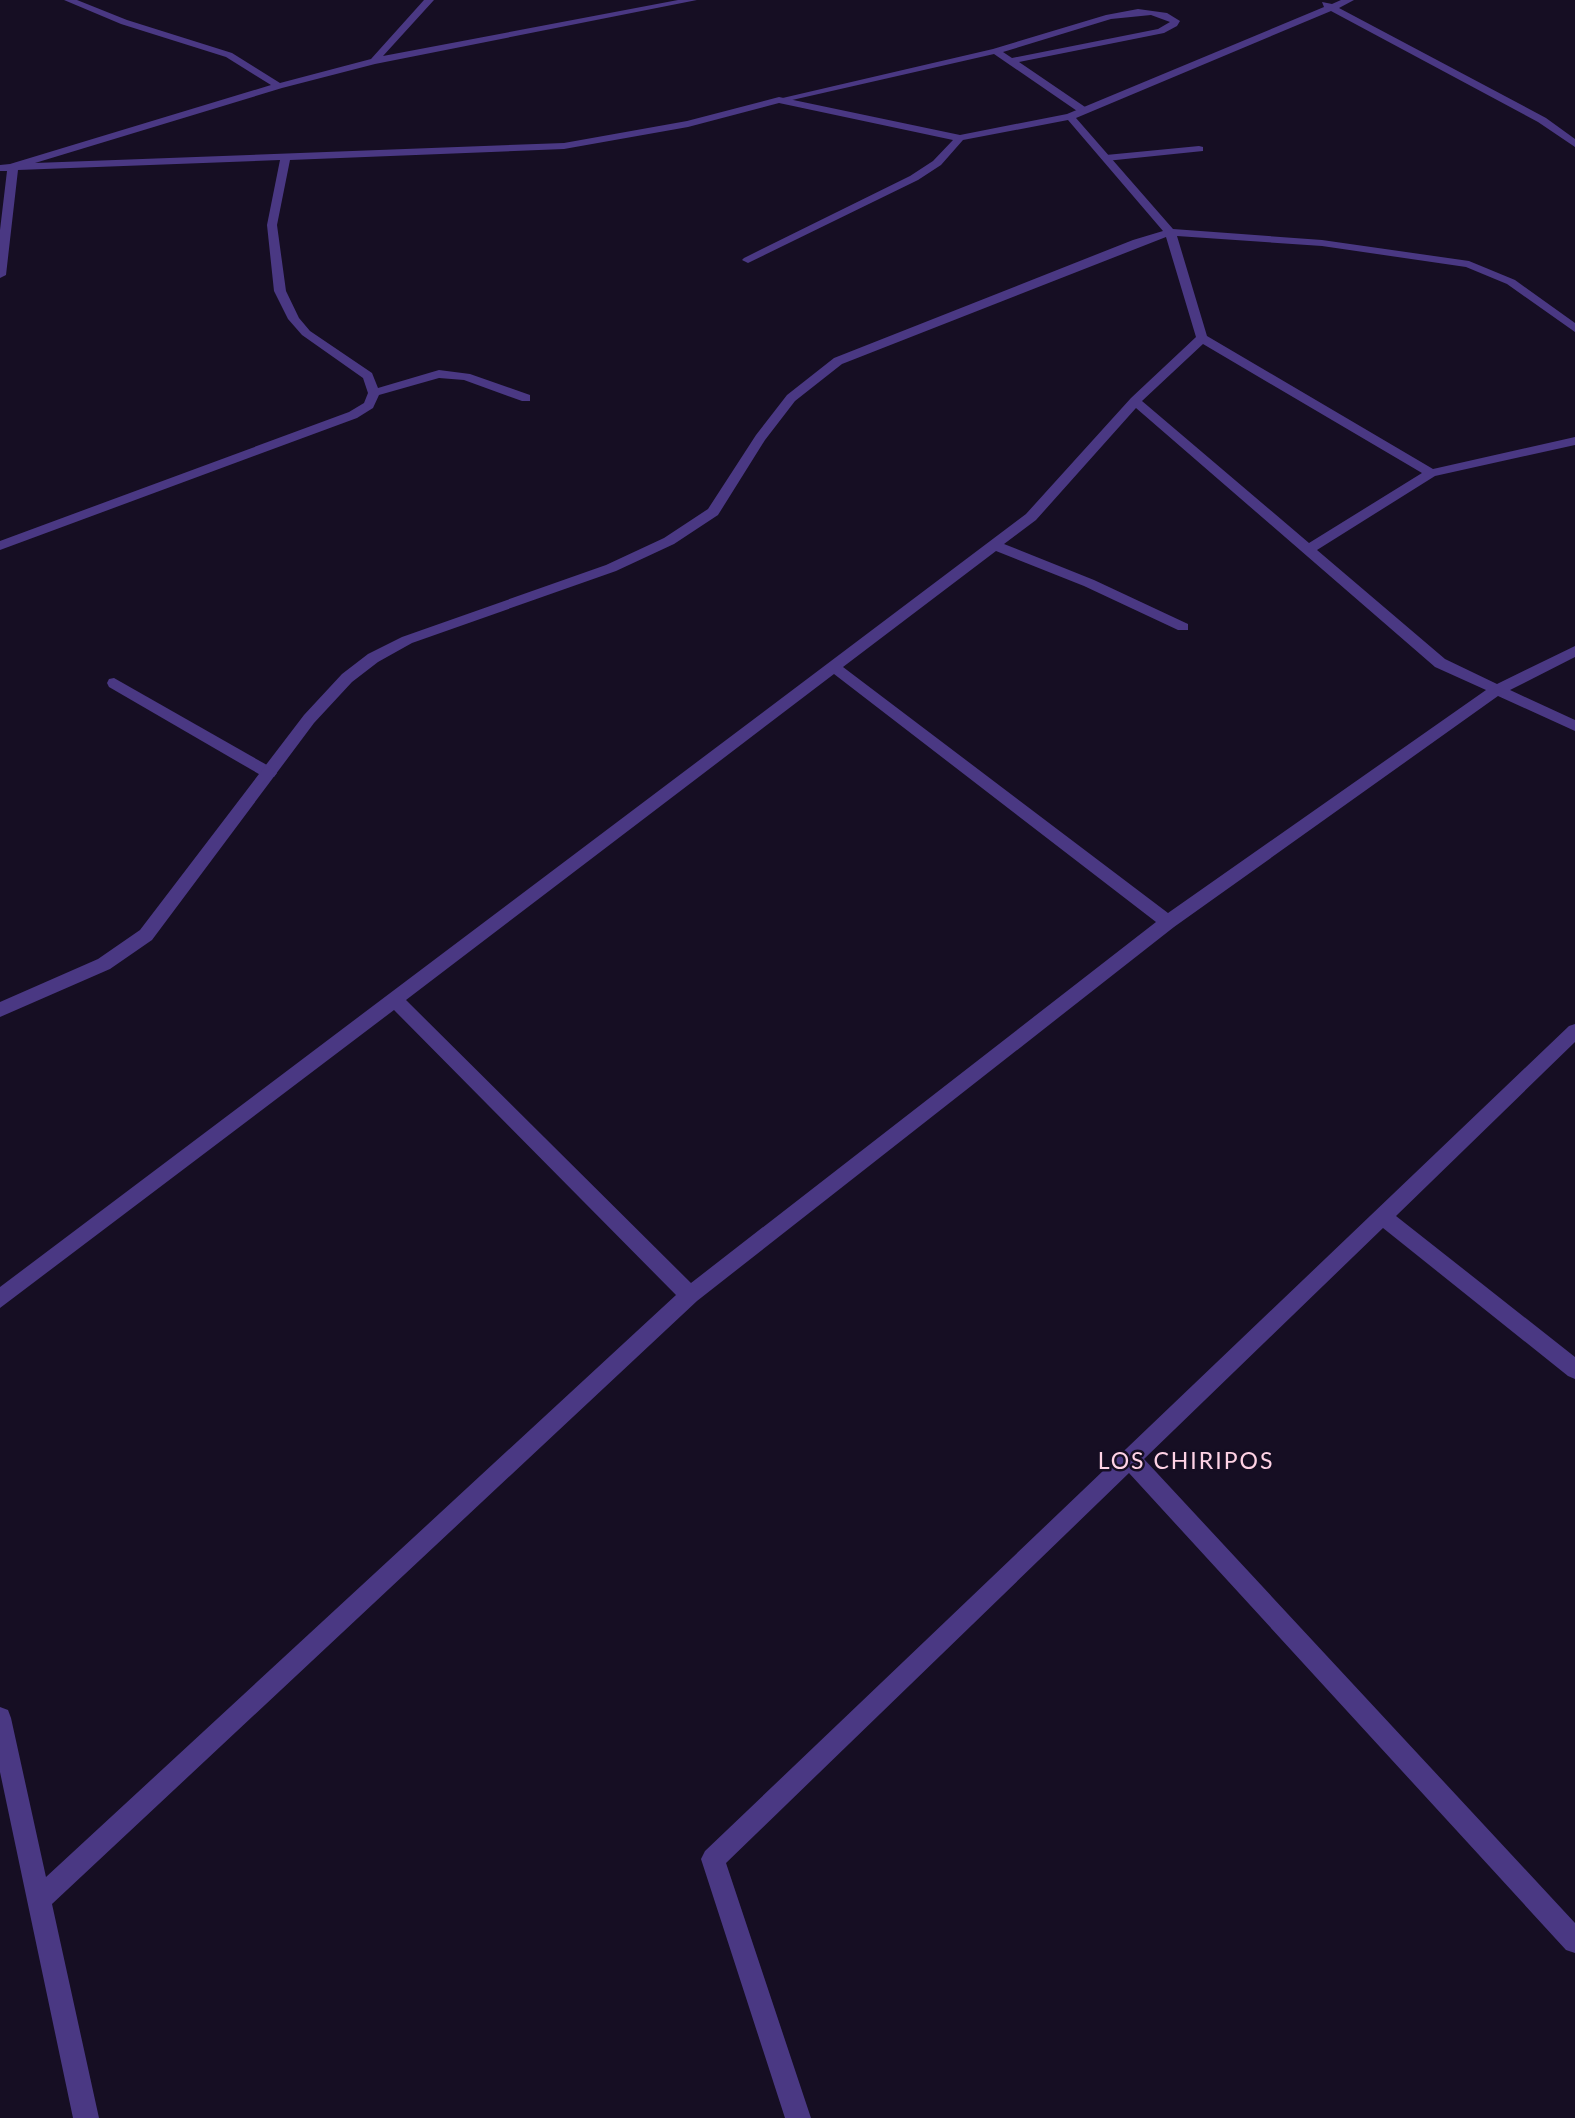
<svg xmlns="http://www.w3.org/2000/svg" width="1575" height="2118" font-family="Lato,sans-serif">
	<rect width="100%" height="100%" fill="#160e23"/>
	<g fill="none" stroke-linecap="round" stroke-linejoin="round">
		<g fill="#4a3883" fill-rule="evenodd">
			<path d="M1138,9L1167,13L1180,21L1177,26L1164,33L1019,62L1088,109V113H1080L994,54L779,103L774,100L993,49L1106,15ZM1151,15L1170,22L1158,29L1012,58L1003,52L1111,19Z"/>
			<path d="M1199,146L1203,147V151L1106,161L1101,158L1106,155Z"/>
			<path d="M114,678L274,769L277,773L274,777H264L109,687L107,683L109,679Z"/>
		</g>
		<g fill="#4a3883" fill-rule="evenodd">
			<path d="M64,0H77L127,20L232,53L280,83L371,59L424,0H434L383,56L678,0H697L375,64L282,88L35,163L564,143L687,121L779,97L960,135L1067,114L1324,7L1322,2L1332,4L1341,0H1354L1339,8L1546,118L1575,139V147L1538,122L1331,11L1076,118L1173,229L1322,240L1469,261L1515,280L1575,323V332L1507,284L1466,267L1322,246L1177,236L1207,336L1433,469L1575,437V445L1435,476L1317,550L1445,659L1497,684L1575,646V657L1510,690L1575,720V731L1498,696L1174,927L697,1301L52,1904L99,2118H73L0,1772V1707L8,1710L11,1718L46,1877L676,1295L394,1010L0,1308V1287L1026,514L1131,398L1196,337L1166,237L842,364L795,401L765,440L718,515L674,544L616,571L412,643L378,662L352,682L314,723L152,940L110,969L0,1017V1002L98,959L140,930L304,715L342,674L368,654L402,637L606,565L664,538L708,509L756,435L787,395L834,358L1133,240L1163,231L1068,120L963,140L941,165L918,180L748,263L742,260L744,258L910,176L933,161L953,140L779,103L688,127L564,149L290,160L277,225L286,291L299,318L310,331L372,373L378,388L439,370L470,374L530,395V401H522L464,380L439,378L379,395L373,408L357,418L0,550V541L349,412L364,403L368,393L363,378L302,335L288,319L274,291L267,225L280,160L18,170L6,275L0,278V230L7,171H0V165L10,164L271,85L226,57L121,24ZM1203,344L1422,473L1309,543L1142,401ZM1136,408L1435,667L1486,690L1168,913L843,667L996,551L1084,586L1178,630H1188V624L1094,580L1004,544L1036,520ZM834,674L1156,922L691,1283L406,1000Z"/>
			<path d="M1575,1024V1042L1396,1216L1575,1357V1379L1568,1376L1383,1228L1144,1459L1575,1923V1953L1566,1950L1129,1473L726,1863L811,2118H785L701,1859L705,1851L1569,1026Z"/>
		</g>
	</g>
	<g text-anchor="middle" stroke-width="5" stroke-linejoin="round" paint-order="stroke">
		<g font-size="23" letter-spacing="2" fill="#ffd2e5" stroke="#160e23">
			<text x="1186" y="1469">LOS CHIRIPOS</text>
		</g>
	</g>
</svg>
